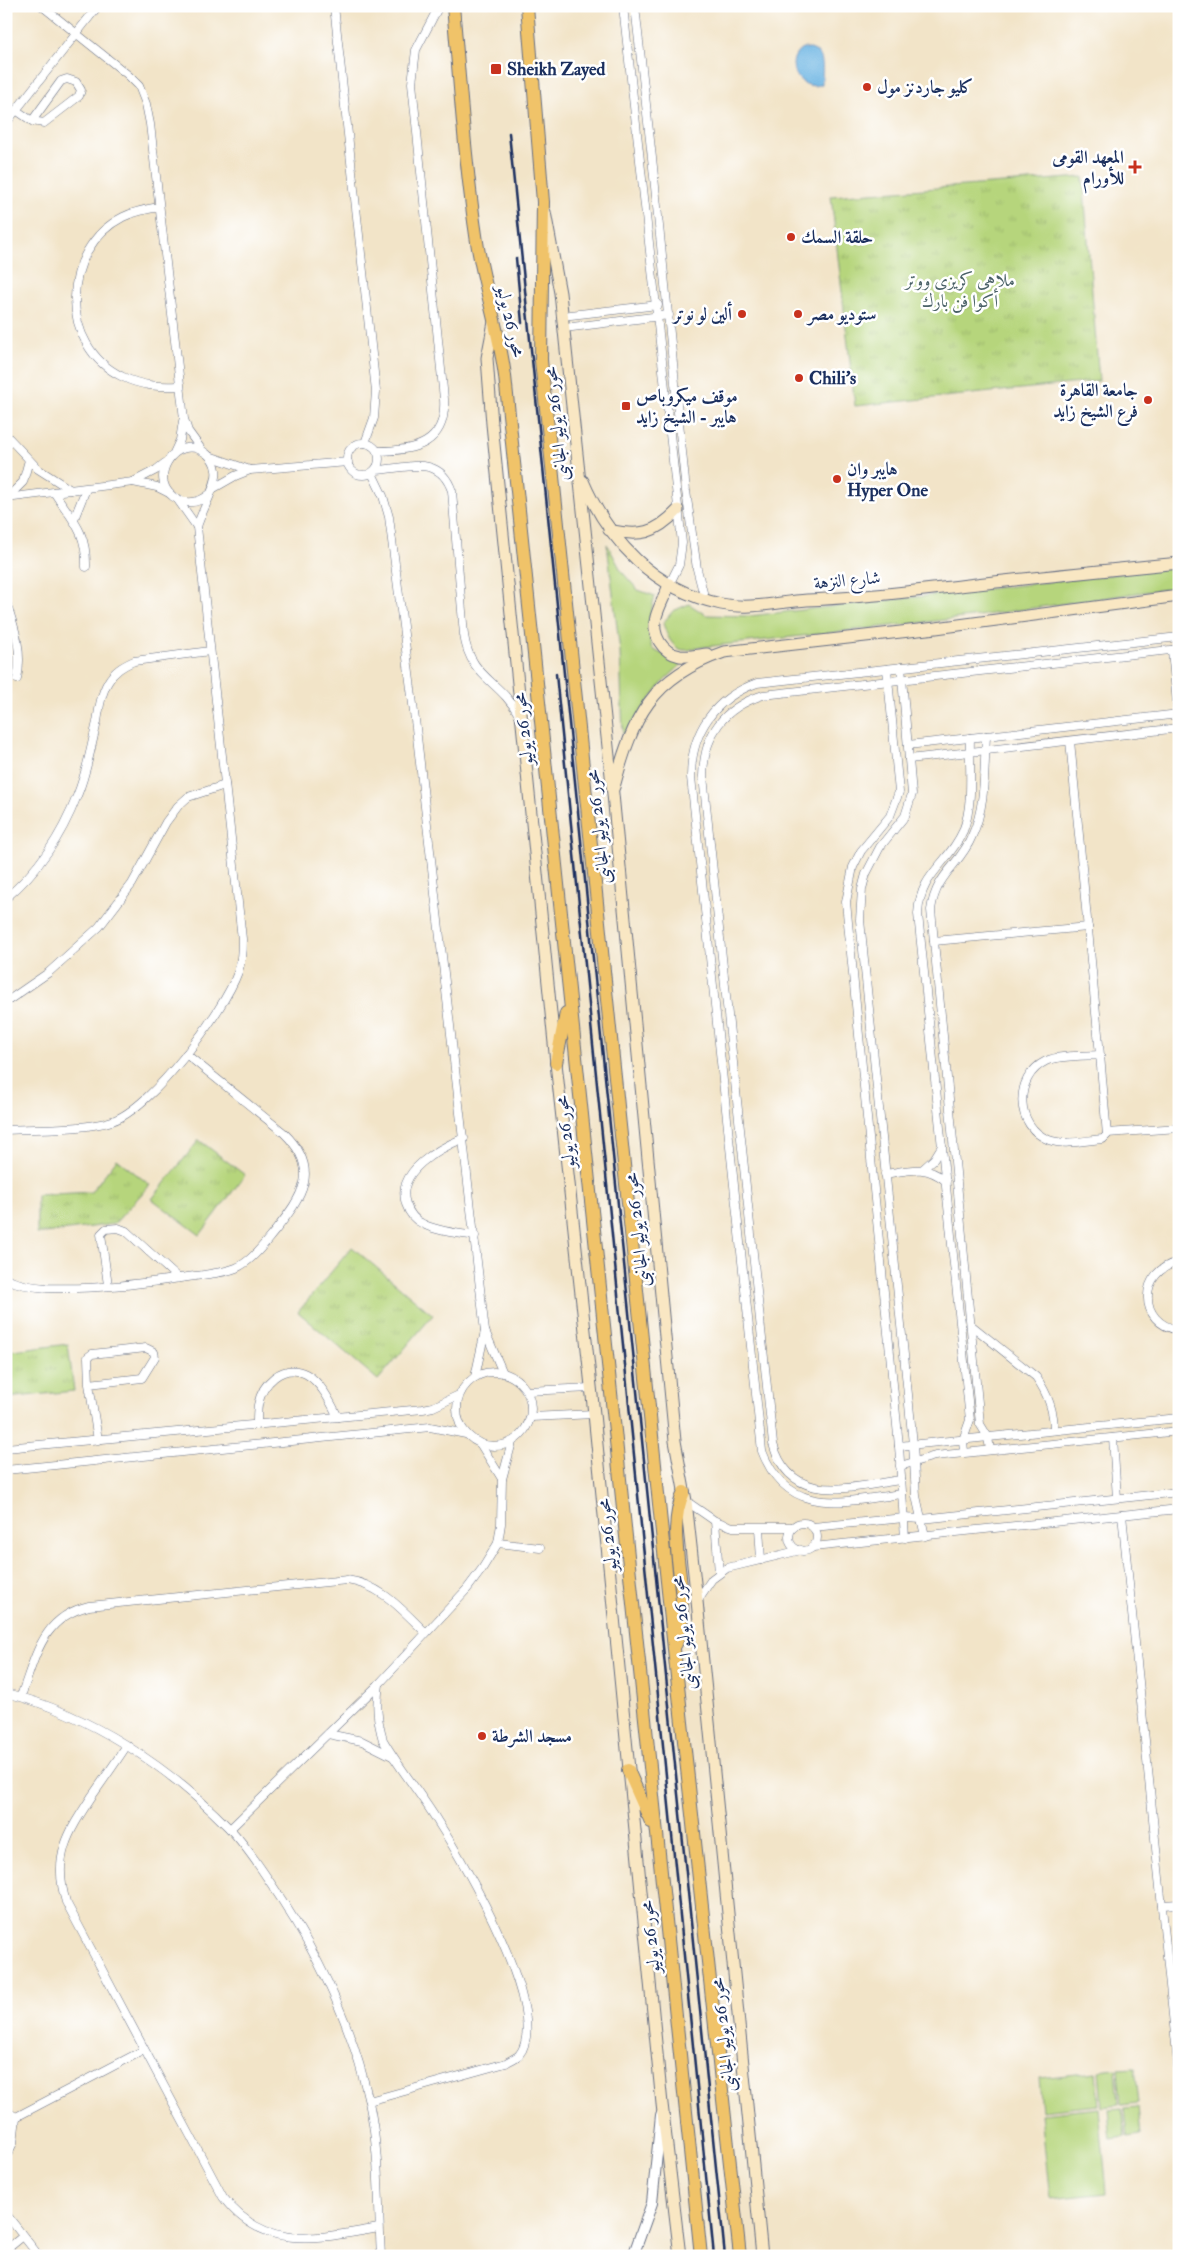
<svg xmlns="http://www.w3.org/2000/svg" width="1185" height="2262" font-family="'IM FELL Double Pica',Amiri,serif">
	<defs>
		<pattern id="park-tufts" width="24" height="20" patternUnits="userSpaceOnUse" patternTransform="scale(1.25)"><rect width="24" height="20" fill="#b6d57c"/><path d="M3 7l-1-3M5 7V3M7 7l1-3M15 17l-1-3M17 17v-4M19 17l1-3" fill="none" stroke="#9cb76e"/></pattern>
	</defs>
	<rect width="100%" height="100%" fill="#fff"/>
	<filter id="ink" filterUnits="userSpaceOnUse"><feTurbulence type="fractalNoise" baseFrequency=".02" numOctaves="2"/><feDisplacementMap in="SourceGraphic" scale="10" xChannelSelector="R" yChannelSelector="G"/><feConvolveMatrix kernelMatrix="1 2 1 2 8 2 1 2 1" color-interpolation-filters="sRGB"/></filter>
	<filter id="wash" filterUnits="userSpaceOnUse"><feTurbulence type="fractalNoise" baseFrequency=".0096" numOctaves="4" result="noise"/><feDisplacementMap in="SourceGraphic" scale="20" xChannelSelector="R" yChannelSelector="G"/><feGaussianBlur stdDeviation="1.12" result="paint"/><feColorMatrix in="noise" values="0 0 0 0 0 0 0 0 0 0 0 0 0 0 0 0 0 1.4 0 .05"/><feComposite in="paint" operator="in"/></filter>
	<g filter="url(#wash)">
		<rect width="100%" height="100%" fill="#f2e4c8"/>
		<g fill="#b6d57c" stroke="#68826d">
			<path d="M607,544L622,572L638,590L655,596C649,618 646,627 652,649L682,664L664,681L623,735L620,652Z"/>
			<path d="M1179,567V587L971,617L695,648C676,656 668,640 663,623L673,611L689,604L706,615L749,616Z"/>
			<path d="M1135,2068L1139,2103L1121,2105L1118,2069Z"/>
			<path d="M1116,2069L1119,2105L1102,2107L1099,2071Z"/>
			<path d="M1096,2072L1099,2105L1042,2111L1039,2078Z"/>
			<path d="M1138,2107L1141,2135L1127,2137L1124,2108Z"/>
			<path d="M1099,2108L1107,2193L1050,2199L1041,2114Z"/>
			<path d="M1122,2109L1125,2137L1111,2139L1108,2110Z"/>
		</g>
		<g fill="url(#park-tufts)" stroke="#68826d">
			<path d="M1083,177L1099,381L855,406L831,196Z"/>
			<path d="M199,1140L245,1175L200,1235L152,1199Z"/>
			<path d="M117,1159L150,1185L114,1224L37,1234V1195L91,1192Z"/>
			<path d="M352,1247L433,1315L378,1380L298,1312Z"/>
			<path d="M68,1344L74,1391L6,1398V1352Z"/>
		</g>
		<path fill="#6ab4e2" stroke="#4272a0" d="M804,48C827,50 822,66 822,84C800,94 780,60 804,48Z"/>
	</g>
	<g filter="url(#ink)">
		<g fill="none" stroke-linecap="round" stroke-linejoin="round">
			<defs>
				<g id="minor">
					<path d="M42,6L128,75L139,86L146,104L150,124L184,419L188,431L201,449"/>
					<path d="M334,6L376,391L374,418L365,443"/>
					<path d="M623,6L682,543L679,565L669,585"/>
					<path d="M635,6L653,167L686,491L697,569L705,600"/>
					<path d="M16,110L32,121L44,123L79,96L81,90L76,82L67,79L61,81L32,121"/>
					<path d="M6,123L98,6"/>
					<path d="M159,207C147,209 135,211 123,217C60,249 58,347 123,377C142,386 159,387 179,386"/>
					<path d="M562,316L658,305"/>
					<path d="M564,328L669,315"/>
					<path d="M6,435L38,469L71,490"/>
					<circle cx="363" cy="459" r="16"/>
					<path d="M377,451C415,451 447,444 444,399L412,83L416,50L439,6"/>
					<path d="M174,453L180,440L183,421"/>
					<path d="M212,457L250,470"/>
					<path d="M376,470C406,469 439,453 452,491L464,635C470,678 500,680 519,715"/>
					<path d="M372,473L383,496L389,517L416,728L484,1323L485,1331L475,1377"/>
					<path d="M133,482L157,487L169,493"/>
					<path d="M214,488L235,476L250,470L348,462"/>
					<path d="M54,492C72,520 87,531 86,567"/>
					<path d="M6,498L133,482L156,470L165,463"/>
					<path d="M7,498L23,482L29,460"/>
					<path d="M178,500L197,527"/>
					<path d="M74,519L86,489"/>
					<path d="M6,602C15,628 23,652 17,679"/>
					<path d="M1172,650L1178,714"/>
					<path d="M901,667L912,794L905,816L880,847L866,874L862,889L860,920L913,1444L916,1496L925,1536"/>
					<path d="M887,669L899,792L890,816L861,851L853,867L846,902L899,1446L905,1538"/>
					<path d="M986,736C984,769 986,806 972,836C960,866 936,873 931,910L980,1424L988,1437L990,1450"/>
					<path d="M1070,741L1100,1055C1086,1056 1058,1055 1046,1061C1013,1077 1015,1127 1049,1140C1065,1146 1087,1140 1103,1139L1107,1135L1100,1055"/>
					<path d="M908,745L1179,714"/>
					<path d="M909,759L1179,728"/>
					<path d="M6,898C38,871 62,835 77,796C87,772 91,747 97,722C99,709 101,694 108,682C114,671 123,666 134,661L210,651"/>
					<path d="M934,941L1088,927"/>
					<path d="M6,1002L48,973L99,927L132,884L166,822L178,806L188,797L225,785"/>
					<path d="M6,1130C36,1128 85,1130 112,1121C151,1109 224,1011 238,972C242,961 242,950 242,939L197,527C201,511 219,483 216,470C215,463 212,458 207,454C175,429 143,484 179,500C191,505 202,501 211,493"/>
					<path d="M1107,1133L1179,1128"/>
					<path d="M464,1138C440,1148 395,1171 406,1204C409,1213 414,1220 423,1224C439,1232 458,1233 475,1236"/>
					<path d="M923,1169L934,1159L942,1146"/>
					<path d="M885,1174C910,1170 925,1164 946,1181"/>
					<path d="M1179,1262C1138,1270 1137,1324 1179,1330"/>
					<path d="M6,1279C19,1285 33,1287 47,1288C95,1290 147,1283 195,1276C209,1274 224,1273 236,1268C252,1261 264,1244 275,1231C302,1197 322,1170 284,1133L186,1054"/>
					<path d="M108,1285L101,1234L106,1229L118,1228L126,1231L178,1278"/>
					<path d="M971,1325L1036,1377C1048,1394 1054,1410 1054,1430"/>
					<path d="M485,1331L503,1373"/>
					<circle cx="494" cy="1409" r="37"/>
					<path d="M89,1384L142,1378L155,1357L154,1352L146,1348L92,1354L88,1357L89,1384L98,1440"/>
					<path d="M527,1391L591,1388"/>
					<path d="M531,1417L594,1414"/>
					<path d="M257,1425C257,1419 257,1411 258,1405C262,1384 282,1362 306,1374C321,1382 331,1403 338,1417"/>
					<path d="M1113,1438L1117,1498"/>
					<path d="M481,1445L502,1479"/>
					<path d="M899,1446L1179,1418"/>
					<path d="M6,1448L423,1409L433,1407L459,1395"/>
					<path d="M964,1452L963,1440L970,1420L918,914C920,873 948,865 963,831C974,803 969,768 970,738"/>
					<path d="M900,1466L935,1456L1179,1431"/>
					<path d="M6,1470L430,1427L466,1434"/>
					<path d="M901,1480C852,1486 791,1508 773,1444L703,776C704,734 723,708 763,695L1179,649"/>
					<path d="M902,1494C845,1501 788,1519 762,1451L691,777C691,731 715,698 757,683L1179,637"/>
					<path d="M686,1501L715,1521L733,1527H794"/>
					<path d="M1122,1515L1179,2074"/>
					<path d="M715,1521L719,1573"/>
					<circle cx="803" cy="1537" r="14"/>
					<path d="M813,1527L904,1518L922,1519L1179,1492"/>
					<path d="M759,1528L761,1560"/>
					<path d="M498,1543L540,1548"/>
					<path d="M813,1547L1179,1509"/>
					<path d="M697,1601L712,1579L727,1568L801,1550"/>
					<path d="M6,1693C90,1714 169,1767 229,1828C245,1844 258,1864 270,1882C315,1948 352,2023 369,2102C380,2153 378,2204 381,2256"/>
					<path d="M21,1696C36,1656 42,1617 89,1606L347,1580C382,1585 402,1610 426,1633"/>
					<path d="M328,1734L362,1741L392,1756"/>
					<path d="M127,1745C116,1762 104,1779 92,1796C68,1833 52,1857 66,1902L223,2197C265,2253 319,2238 379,2228"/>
					<path d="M230,1829L379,1684L467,1589L482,1569L498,1543L501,1524L502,1479L512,1442"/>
					<path d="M1162,1905L1179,1904"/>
					<path d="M369,2101L506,2063C510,2060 516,2058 519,2055C553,2014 463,1861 438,1822C421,1794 399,1768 383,1740C377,1720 376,1705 379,1684"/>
					<path d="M6,2111L16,2117"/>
					<path d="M16,2117L144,2050"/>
					<path d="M6,2157L13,2143L16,2117"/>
					<path d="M6,2214L39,2256"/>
					<path d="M6,2250L22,2237"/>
				</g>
				<path id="tertiary" d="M633,2256L652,2203L661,2115"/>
				<g id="secondary">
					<path d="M545,212L560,293L613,794L675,1441L686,1501L697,1601L762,2256"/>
					<path d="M494,322L487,358L492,424L556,1063L594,1414L662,2104L680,2256"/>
					<path d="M583,481C609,541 654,590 721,604C749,610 778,602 807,600C861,598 915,591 968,585C1038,577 1109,570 1179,563"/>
					<path d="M609,530C640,537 655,534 678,510"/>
					<path d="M669,585C665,596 659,606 656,617C651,634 662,653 680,656C689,657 698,655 707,654"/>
					<path d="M614,787C633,717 651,677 724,652L936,628L1179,596"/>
				</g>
				<g id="trunk">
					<path d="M453,6C460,84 465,164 477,242C484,287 499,330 505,376L701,2256"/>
					<path d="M527,6L543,202L541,360L674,1649L740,2256"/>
					<path d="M556,1063L566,1013"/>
					<path d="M676,1644C695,1596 662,1538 684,1492"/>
					<path d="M628,1770L651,1822"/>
				</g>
			</defs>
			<use href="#minor" stroke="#666e83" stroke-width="9"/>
			<use href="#tertiary" stroke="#666e83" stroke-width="12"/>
			<use href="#secondary" stroke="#666e83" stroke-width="13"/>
			<use href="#trunk" stroke="#666e83" stroke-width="14"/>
			<use href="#minor" stroke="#fff" stroke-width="8"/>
			<use href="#tertiary" stroke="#fff" stroke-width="10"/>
			<use href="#secondary" stroke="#f9e7c3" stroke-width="11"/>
			<use href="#trunk" stroke="#f0c369" stroke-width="12"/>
			<g stroke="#1b2f5e" stroke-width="2.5">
				<path d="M509,133L725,2256"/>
				<path d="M516,258L522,323"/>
				<path d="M556,674L714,2256"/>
			</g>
		</g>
	</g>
	<g fill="#c8321e" stroke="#fff" stroke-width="2">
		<rect x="490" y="63" width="12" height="12" rx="2.5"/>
		<circle cx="867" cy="87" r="5"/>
		<path d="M1132.5 159.5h5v5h5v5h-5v5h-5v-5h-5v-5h5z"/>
		<circle cx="791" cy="237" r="5"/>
		<circle cx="742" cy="314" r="5"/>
		<circle cx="798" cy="314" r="5"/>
		<circle cx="799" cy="378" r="5"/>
		<circle cx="1148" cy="400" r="5"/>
		<rect x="621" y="401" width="10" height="10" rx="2.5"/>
		<circle cx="837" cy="479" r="5"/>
		<circle cx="482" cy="1736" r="5"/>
	</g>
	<g text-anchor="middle" stroke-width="5" stroke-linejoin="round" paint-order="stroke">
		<g font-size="18" font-weight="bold" fill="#1b2f5e" stroke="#fff" text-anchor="start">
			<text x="507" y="75">Sheikh Zayed</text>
			<text x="877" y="93">كليو جاردنز مول</text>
			<text x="1124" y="163" text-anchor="end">المعهد القومى<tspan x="1124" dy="21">للأورام</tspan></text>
			<text x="801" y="243">حلقة السمك</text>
			<text x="732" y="320" text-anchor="end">ألين لو نوتر</text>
			<text x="808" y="320">ستوديو مصر</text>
			<text x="809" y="384">Chili's</text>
			<text x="1138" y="396" text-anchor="end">جامعة القاهرة<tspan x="1138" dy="21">فرع الشيخ زايد</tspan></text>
			<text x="636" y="402">موقف ميكروباص<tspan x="636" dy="21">هايبر - الشيخ زايد</tspan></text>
			<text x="847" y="475">هايبر وان<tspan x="847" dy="21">Hyper One</tspan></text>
			<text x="492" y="1742">مسجد الشرطة</text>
		</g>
		<g font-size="18" fill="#4a6167" stroke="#fff">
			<text x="960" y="286">ملاهى كريزى ووتر<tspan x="960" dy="21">أكوا فن بارك</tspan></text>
		</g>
		<g font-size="18" fill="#1b2f5e" stroke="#fff">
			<text transform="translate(511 321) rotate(77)" y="6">محور 26 يوليو</text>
			<text transform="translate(556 424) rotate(-96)" y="6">محور 26 يوليو الجانبى</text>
			<text transform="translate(847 580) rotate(-5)" y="6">شارع النزهة</text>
			<text transform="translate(523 729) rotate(-96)" y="6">محور 26 يوليو</text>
			<text transform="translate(598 827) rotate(-96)" y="6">محور 26 يوليو الجانبى</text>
			<text transform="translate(565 1132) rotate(-96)" y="6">محور 26 يوليو</text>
			<text transform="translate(637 1230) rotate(-96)" y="6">محور 26 يوليو الجانبى</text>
			<text transform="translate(607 1535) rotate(-96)" y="6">محور 26 يوليو</text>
			<text transform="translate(683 1633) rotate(-96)" y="6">محور 26 يوليو الجانبى</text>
			<text transform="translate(650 1937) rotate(-96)" y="6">محور 26 يوليو</text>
			<text transform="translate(723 2035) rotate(-96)" y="6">محور 26 يوليو الجانبى</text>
		</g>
	</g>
	<rect width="1185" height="2262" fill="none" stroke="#fff" stroke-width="25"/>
</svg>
